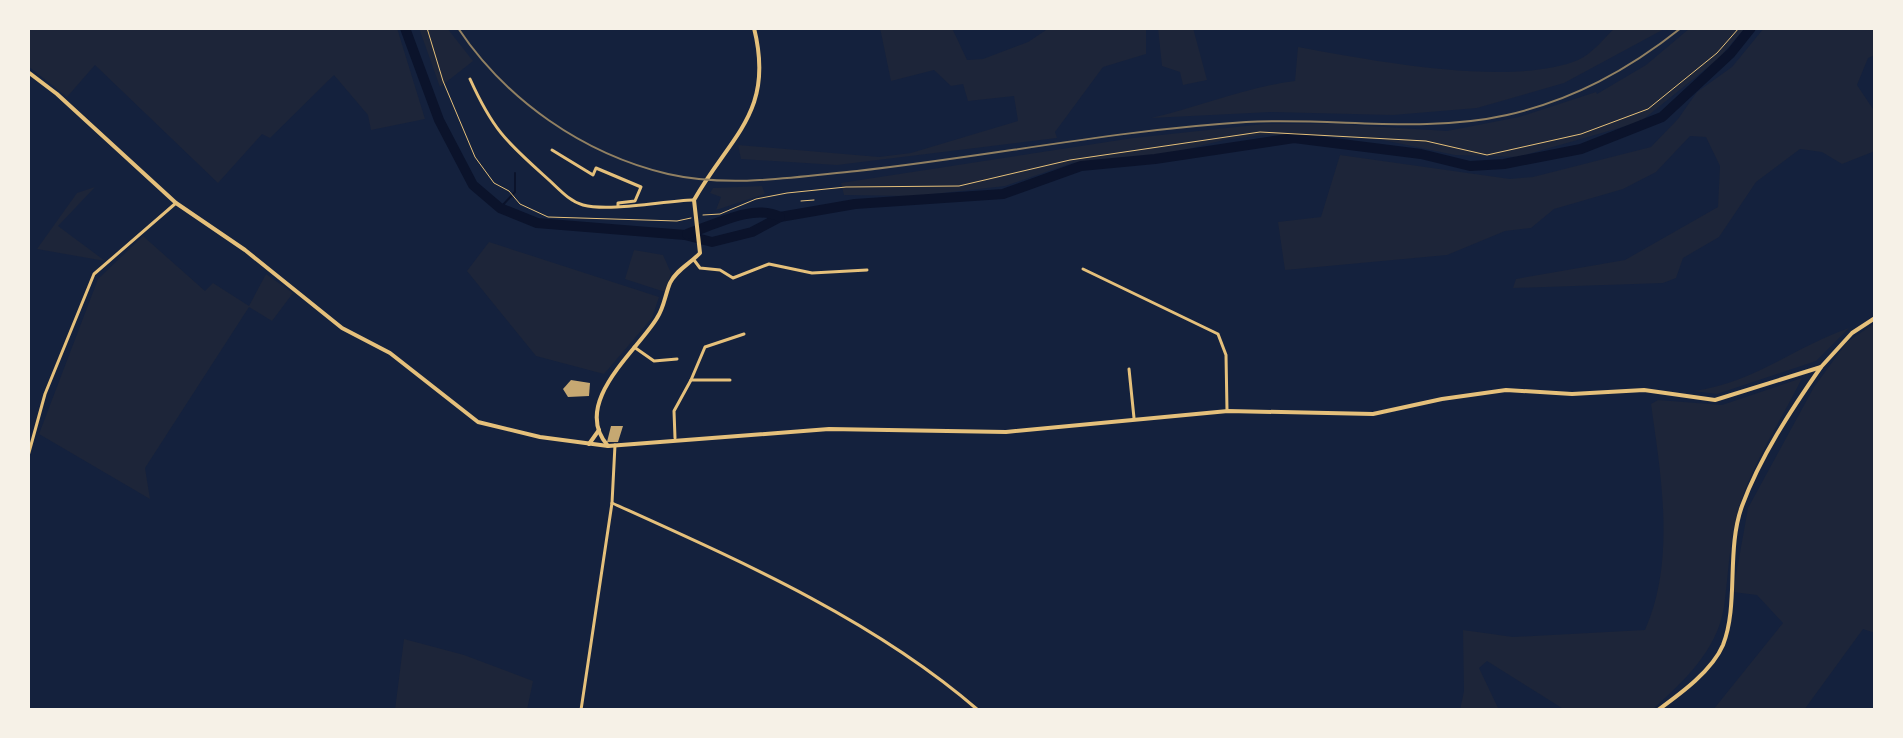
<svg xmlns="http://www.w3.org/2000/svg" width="1903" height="738" font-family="'PT Sans',sans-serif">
	<rect width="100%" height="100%" fill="#14213d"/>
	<g fill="#1d2539">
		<path d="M28,28H397L425,119L371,130L368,115L334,75L270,138L262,134L218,183L95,65L67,97L28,66Z"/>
		<path d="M419,28H447L473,61L440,87Z"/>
		<path d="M880,28H952L967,60L983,59L1028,42L1049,28H1146V54L1103,67L1055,132L1057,138L837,165L741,159L738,145L879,157L911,153L1018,121L1014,96L968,101L963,84L951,86L934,70L891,81Z"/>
		<path d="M1158,28H1193L1207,80L1183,85L1180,72L1162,66Z"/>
		<path d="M1615,28H1666L1564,83L1477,108L1393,115L1271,112L1151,118C1200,107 1245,87 1295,81L1298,47C1370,60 1510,88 1578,60C1591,55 1604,38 1615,28Z"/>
		<path d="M1690,28H1745L1718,59L1640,122L1518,157L1455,155L1383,140L1331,135H1263L1224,140L1159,156L1072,163L1005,186L916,196L844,195L841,183L1133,138L1264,124H1338L1447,131L1519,117L1596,92L1597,94L1646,65Z"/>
		<path d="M1764,28H1875V55L1868,58L1857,85L1875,112V151L1842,164L1822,152L1800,149L1756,182L1719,237L1683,258L1676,278L1663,283L1513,288L1516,279L1625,260L1718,207L1720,166L1706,137L1690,136L1656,172L1623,189L1554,209L1531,228L1505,231L1447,255L1285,270L1278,222L1321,217L1340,155L1510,179L1533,177L1651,147L1678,119L1697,92L1732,67Z"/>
		<path d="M762,186L765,194L716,210L721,197L710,193L713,188Z"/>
		<path d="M95,187L58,226L105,261L37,249L77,193Z"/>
		<path d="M143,236L205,291L213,283L249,306L266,274L293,293L272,321L249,307L145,468L150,499L39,434L98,279Z"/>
		<path d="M489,242L659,297L652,318L604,374L536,356L467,271Z"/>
		<path d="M634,250L663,255L671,273L665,292L625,279Z"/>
		<path d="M1875,323V633L1863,629L1804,710H1713L1783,623L1757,595L1733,592L1748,508L1814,387L1847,342Z"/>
		<path d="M1849,328L1816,361L1717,394L1693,391C1751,384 1795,347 1849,328Z"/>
		<path d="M1802,378C1782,419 1754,461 1740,504C1729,539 1729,571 1724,607C1717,651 1683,682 1652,710H1565L1487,661L1479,668L1499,710H1460L1464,691L1463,630L1513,637L1645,630C1676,560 1661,476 1651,404L1658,400L1722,405Z"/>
		<path d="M404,639L464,655L533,681L527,710H395Z"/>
	</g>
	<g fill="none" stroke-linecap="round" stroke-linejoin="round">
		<path stroke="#0b132b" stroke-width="2" d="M500,208L515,192V173"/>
		<g stroke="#0b132b" stroke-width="10">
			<path d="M405,28L439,120L473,185L500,208L537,223L685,235L712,242L752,232L780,217L855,204L1003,194L1081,166L1155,159L1294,138L1421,154L1470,166L1504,164L1581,149L1662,117L1731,53L1751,28"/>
			<path d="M687,234C714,225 754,203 780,217"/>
		</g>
	</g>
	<g fill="#c6a872">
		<path d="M571,380L590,383L589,396L568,397L563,389Z"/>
		<path d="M611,426H623L618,442H607Z"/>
	</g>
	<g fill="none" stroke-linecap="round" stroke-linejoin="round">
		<g stroke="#e5c07b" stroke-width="1">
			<path d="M427,28L443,81L475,157L494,183L509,191L520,204L548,217L677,221L691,218"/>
			<path d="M801,201L814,200"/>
			<path d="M703,215L720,214L756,199L787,193L846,187L959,186L1070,160L1260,132L1426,141L1487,155L1581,134L1648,109L1717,53L1739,28"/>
		</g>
		<g stroke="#e5c07b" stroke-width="3">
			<path d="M470,79C494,132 507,142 549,180C559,189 569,201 583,205C609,212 663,201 693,200"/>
			<path d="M552,150L593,175L596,168L641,187L635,201L618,203V206"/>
			<path d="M694,260L700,268L720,270L733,278L769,264L812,273L867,270"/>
			<path d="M1083,269L1218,334L1226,355L1227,410"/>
			<path d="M634,347L654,361L677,359"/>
			<path d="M1129,369L1134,418"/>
			<path d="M691,380L705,347L744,334"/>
			<path d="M675,438L674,411L691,380H730"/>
			<path d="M28,456L45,394L94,274L176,203"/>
			<path d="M612,503C738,560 873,619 978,710"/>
			<path d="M581,710L612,503L615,445"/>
		</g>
		<g stroke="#e5c07b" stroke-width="4">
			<path d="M589,444L599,430"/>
			<path d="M608,446C570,403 638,350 657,318C664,308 665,295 670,283C676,270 691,263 700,253L694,200C731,135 775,112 754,28"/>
			<path d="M1658,710C1680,694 1712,671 1723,645C1739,604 1726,550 1742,506C1760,457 1791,410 1821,367"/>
		</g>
		<path stroke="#e5c07b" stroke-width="4" d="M28,72L57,94L176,203L245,250L342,328L390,353L478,422L540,437L608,446L829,429L1006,432L1228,411L1373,414L1442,399L1506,390L1572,394L1644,390L1715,400L1821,367L1852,333L1875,318"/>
		<path stroke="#918062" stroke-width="2" d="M458,28C506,100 583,154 668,174C729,188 795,177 857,171C986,157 1116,130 1246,122C1333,117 1422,134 1507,115C1573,100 1628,70 1681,28"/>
	</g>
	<rect width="1903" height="738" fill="none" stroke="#f6f1e7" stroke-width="60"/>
</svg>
